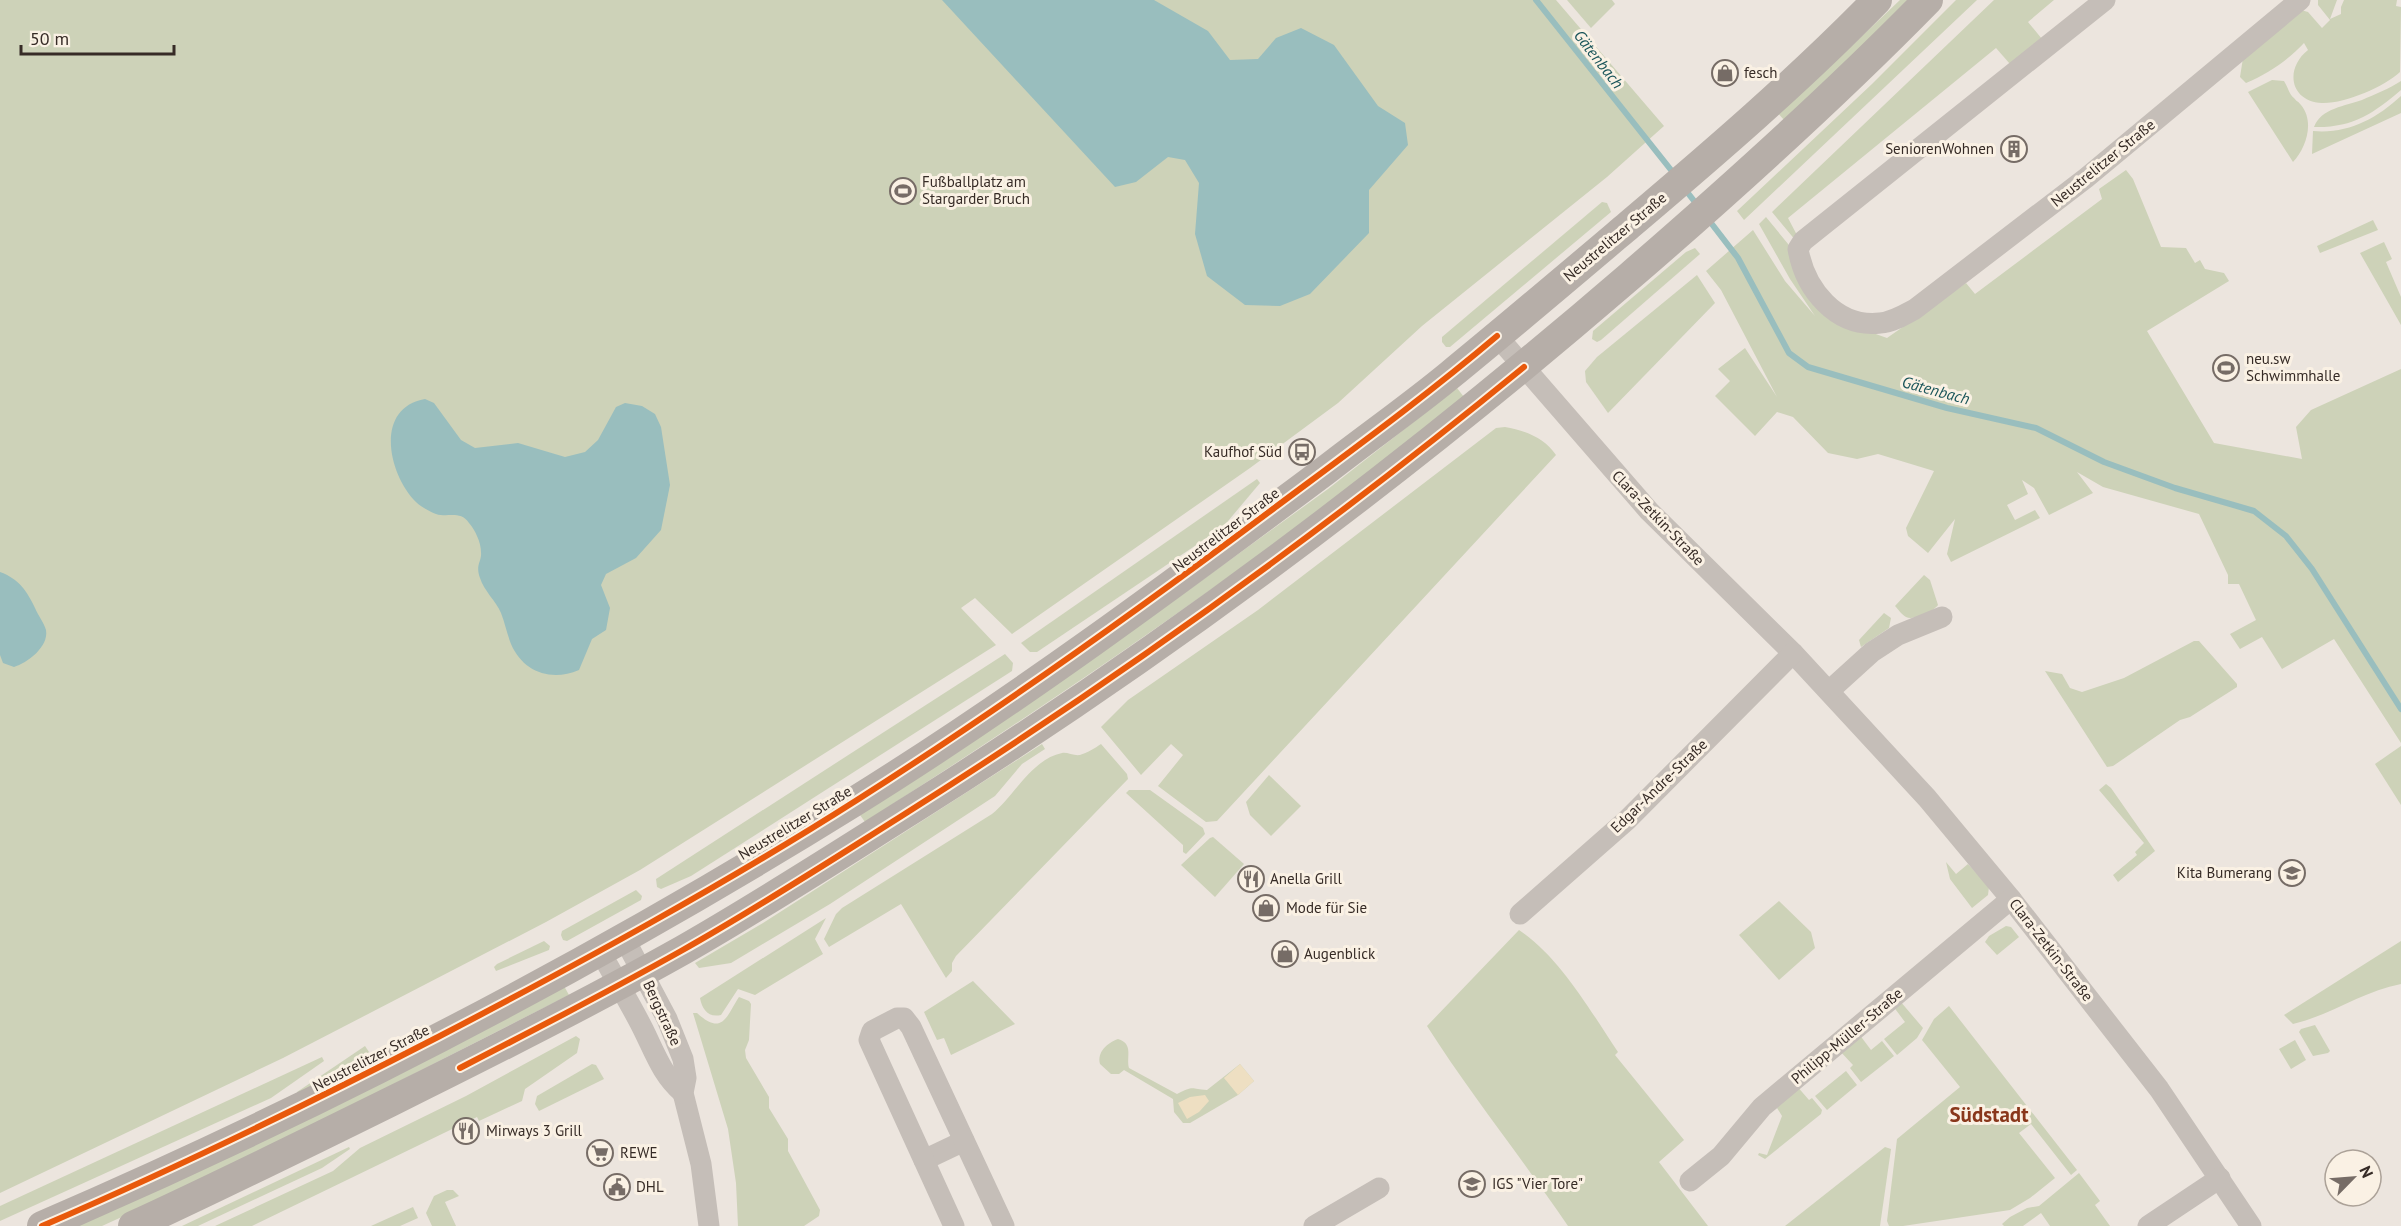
<svg xmlns="http://www.w3.org/2000/svg" width="2401" height="1226" font-family="'PT Sans',sans-serif">
	<rect width="100%" height="100%" fill="#ece5de"/>
	<g fill="#cdd2b8">
		<path d="M0,0H1556L1664,126L1607,177L1422,326L1338,403L1250,468L1012,634L975,598L961,608L996,645L640,870L546,922L283,1058L0,1193Z"/>
		<path d="M1567,0H1612L1615,4L1591,28Z"/>
		<path d="M1900,0H1911L1784,120L1777,112L1820,76Z"/>
		<path d="M1956,0H1977L1744,220L1737,211L1872,84Z"/>
		<path d="M1994,0H2054L2028,22L2042,39L2010,64L1996,48L1788,218L1798,237L1796,241L1772,212Z"/>
		<path d="M2318,0H2337L2330,19L2341,14V7L2344,0H2397L2396,6L2401,7L2400,72C2384,87 2344,104 2322,103C2289,101 2285,68 2308,50L2304,43C2287,61 2269,73 2246,83L2240,77L2243,58L2301,10L2308,12L2322,28L2330,20L2318,5Z"/>
		<path d="M2272,80L2284,81C2288,87 2289,94 2294,98C2300,105 2295,98 2301,105C2315,122 2306,148 2293,162L2248,92Z"/>
		<path d="M2401,81V90C2373,114 2352,128 2314,127C2321,108 2346,106 2362,100C2375,94 2389,89 2401,81Z"/>
		<path d="M2401,96V113L2312,154L2313,131C2348,134 2376,119 2401,96Z"/>
		<path d="M2126,170L2133,179L2161,247L2186,248L2195,263L2200,260L2205,269L2224,273L2229,281L2147,331L2214,443L2302,459L2296,427L2311,410L2401,369V743L2334,639L2282,669L2262,637L2240,649L2230,634L2256,620L2239,584H2228V575L2199,514L2103,487L2077,472L2093,493L2049,515L2034,488L2022,480L2028,494L2007,505L2015,520L2035,510L2040,518L1951,562L1947,554L1955,519L1928,553L1908,536L1906,528L1934,471L1878,454L1857,459L1828,453L1793,417L1777,412L1755,436L1715,396L1730,381L1718,369L1745,348L1777,397L1721,290L1706,271L1753,230L1785,281L1815,316L1790,279L1759,224L1766,217L1793,250L1828,317L1887,338L1966,283L1975,294L2102,199L2099,189Z"/>
		<path d="M1602,202L1607,203L1611,212L1450,347H1446L1442,342V337Z"/>
		<path d="M2373,220L2378,230L2320,253L2317,246Z"/>
		<path d="M2384,242L2392,259L2386,262L2401,297V325L2360,253Z"/>
		<path d="M1695,248L1700,254L1601,340L1597,342L1592,339L1593,331L1686,252Z"/>
		<path d="M1697,275L1715,303L1608,413L1586,382L1585,371L1597,357Z"/>
		<path d="M1457,388L1464,397C1422,431 1379,465 1336,498C1184,613 1025,719 865,822L860,815L1165,607L1328,489Z"/>
		<path d="M1505,427C1524,430 1545,438 1556,455L1217,821L1206,822L1158,786L1183,755L1171,744L1141,775L1101,727L1128,700L1258,610L1496,428Z"/>
		<path d="M1257,479L1260,483L1223,527L1037,652H1030L1021,643Z"/>
		<path d="M1924,575L1930,580L1938,605C1934,611 1914,621 1906,617C1902,615 1898,609 1895,606Z"/>
		<path d="M1884,613L1891,618L1889,628L1861,647L1859,640Z"/>
		<path d="M2194,641H2199L2237,684V687L2190,717L2180,720L2113,766L2107,767L2045,671L2062,674L2070,688L2082,692L2124,678Z"/>
		<path d="M1005,654L1013,663L1012,671L691,876L661,889L657,887L656,879Z"/>
		<path d="M1042,744L1045,749L1022,764L995,796L830,904L731,963L699,968L695,963L763,923Z"/>
		<path d="M1101,744L1127,774L1128,779L956,956L952,963V971L946,978L901,904L829,947L824,939L836,914L842,908L992,814C1014,796 1032,759 1062,753C1067,752 1074,756 1080,755C1087,753 1095,748 1101,744Z"/>
		<path d="M2401,746V805L2375,764Z"/>
		<path d="M1269,775L1301,806L1271,836L1250,815L1246,802Z"/>
		<path d="M2106,784L2111,788L2155,851L2118,882L2113,875L2137,855L2135,852L2144,843L2099,790Z"/>
		<path d="M1129,790H1150L1203,828L1205,834L1186,854L1183,852V845L1126,793Z"/>
		<path d="M1213,837L1244,864L1215,897L1181,865L1210,838Z"/>
		<path d="M1946,862L1956,874L1968,864L1989,887L1988,895L1972,908L1950,879Z"/>
		<path d="M636,890L642,896L641,900L567,941L563,940L561,935L562,931Z"/>
		<path d="M1779,901L1811,932L1815,948L1779,980L1739,935Z"/>
		<path d="M826,918L815,939L823,954L755,995L738,989L721,1015C708,1018 702,1009 700,998Z"/>
		<path d="M2006,926L2011,927L2019,937L1997,955L1985,942L1989,936Z"/>
		<path d="M1519,930C1560,957 1591,1012 1618,1052L1615,1055L1684,1140L1659,1162L1708,1226H1568C1522,1158 1471,1095 1427,1026Z"/>
		<path d="M544,941L550,946L549,950L496,971L494,967L497,964Z"/>
		<path d="M2401,941V984C2363,991 2331,1015 2293,1024L2284,1015Z"/>
		<path d="M973,981L1015,1024L951,1055L944,1038L937,1040L924,1012Z"/>
		<path d="M564,986L569,995L216,1174L102,1226H77Z"/>
		<path d="M739,997L749,1001L751,1004L749,1040L745,1050L746,1058L769,1097V1108L788,1139V1151L820,1210L819,1216L804,1226H738L736,1183L728,1129L693,1013H697C723,1037 727,1015 739,997Z"/>
		<path d="M1900,1001L1923,1028L1917,1038L1897,1055L1884,1039L1905,1022L1893,1006Z"/>
		<path d="M1949,1006L2077,1170L2071,1175L2031,1124L2019,1133L2055,1178L2030,1198L2010,1210L1903,1226H1889L1887,1221L1897,1139L1960,1087L1922,1040L1934,1019Z"/>
		<path d="M2315,1025L2330,1051L2328,1053L2313,1056L2299,1032L2301,1029Z"/>
		<path d="M1859,1034L1871,1050L1882,1041L1894,1056L1861,1082L1850,1068L1853,1065L1839,1050Z"/>
		<path d="M576,1036L580,1039L577,1053L525,1089L522,1101L479,1121L477,1117L252,1226H215L333,1171L360,1148L466,1096Z"/>
		<path d="M1118,1039C1134,1044 1126,1057 1129,1068L1177,1094C1194,1085 1191,1089 1207,1090L1240,1064L1254,1081L1238,1095L1190,1123H1183L1174,1112L1173,1099L1124,1070L1119,1074H1111L1100,1064C1097,1052 1107,1043 1118,1039Z"/>
		<path d="M2295,1040L2306,1060L2291,1069L2279,1049Z"/>
		<path d="M365,1046L369,1052L333,1078L298,1094L297,1092Z"/>
		<path d="M322,1057L324,1061L271,1098L0,1221V1206Z"/>
		<path d="M592,1064L596,1065L604,1079L539,1111L535,1104L537,1096Z"/>
		<path d="M1846,1071L1857,1085L1827,1110L1815,1096Z"/>
		<path d="M1796,1085L1809,1100L1812,1098L1822,1110L1821,1114L1765,1159L1758,1155L1759,1153L1767,1155L1782,1116L1777,1108Z"/>
		<path d="M349,1147L350,1149L322,1168L198,1226H182Z"/>
		<path d="M1885,1147L1891,1149L1880,1226H1785Z"/>
		<path d="M2079,1173L2100,1201L2095,1205L2110,1226H2050L2041,1213L2023,1226H2004L2002,1224L2010,1217L2027,1208L2039,1206Z"/>
		<path d="M447,1190H453L459,1196L445,1202L456,1226H432L426,1213L434,1196Z"/>
		<path d="M413,1207L418,1218L400,1226H371Z"/>
	</g>
	<g fill="#eedfc2">
		<path d="M1240,1064L1254,1081L1238,1095L1224,1078Z"/>
		<path d="M1205,1095L1209,1101L1199,1112L1187,1119L1178,1103L1190,1097Z"/>
	</g>
	<g fill="#99bebe">
		<path d="M942,0H1154L1208,31L1230,60L1258,59L1276,38L1301,28L1334,45L1378,106L1405,123L1408,145L1369,190V233L1310,294L1280,306L1245,305L1207,276L1195,234L1199,183L1185,160L1168,157L1136,182L1115,187Z"/>
		<path d="M425,399L434,403L461,440L475,448L518,443L565,457L585,452L598,440L616,407L625,403L642,406L655,414L661,427L670,485L661,530L636,558L606,574L601,585L610,608L606,630L592,639L579,670C551,682 523,672 511,644C507,634 505,623 501,613C496,601 484,591 480,578C475,564 482,562 481,552C481,542 475,530 469,523C460,510 448,518 436,514C430,512 420,506 416,502C388,474 374,408 425,399Z"/>
		<path d="M0,572C19,579 27,591 35,608C38,615 44,623 46,630C49,647 27,663 14,667L3,663L0,655Z"/>
	</g>
	<g fill="none" stroke-linecap="round" stroke-linejoin="round">
		<g stroke="#99bebe" stroke-width="6">
			<path d="M1536,0L1675,175"/>
			<path d="M1684,188L1698,206"/>
			<path d="M1708,219L1738,258L1789,353L1808,367L1947,408L2036,428L2104,462L2175,488L2254,511L2286,536L2312,569L2401,709"/>
		</g>
		<g stroke="#c5beb8" stroke-width="21">
			<path d="M2105,0L1803,241L1798,249C1805,289 1836,328 1880,323C1893,322 1904,315 1915,309L2086,178L2300,0"/>
			<path d="M1497,336L1649,511L1793,653L1927,798L2011,899L2159,1089L2251,1226"/>
			<path d="M1829,691L1872,652L1898,635L1942,617"/>
			<path d="M1520,914L1627,820L1793,653"/>
			<path d="M624,938L667,1019L683,1059L686,1078L683,1093L701,1164L709,1226"/>
			<path d="M600,951C614,977 630,1003 643,1029C655,1053 662,1075 683,1093"/>
			<path d="M924,1160L964,1141"/>
			<path d="M1690,1181L1721,1156L1762,1107L2011,899"/>
			<path d="M954,1226L869,1040L872,1031L897,1018H904L911,1027L1004,1226"/>
			<path d="M1314,1226L1379,1188"/>
			<path d="M2148,1226L2220,1178"/>
		</g>
		<g stroke="#b6aea8" stroke-width="30">
			<path d="M42,1226C322,1105 593,964 852,803C1016,701 1171,586 1326,470C1367,438 1410,408 1450,375C1510,326 1570,275 1629,225C1714,153 1799,80 1877,0"/>
			<path d="M133,1226C220,1186 305,1144 390,1102C489,1053 587,1004 683,950C762,905 839,855 917,806C1168,648 1405,470 1630,276C1733,187 1833,97 1928,0"/>
		</g>
		<defs>
			<g id="cycleway">
				<path d="M460,1068C534,1030 608,992 681,951C756,909 827,863 900,817C1117,680 1325,530 1524,367"/>
				<path d="M42,1226C177,1168 308,1104 438,1037C580,963 722,886 857,800C1000,709 1137,611 1273,509C1348,453 1425,397 1497,336"/>
			</g>
		</defs>
		<use href="#cycleway" stroke="#faf1e4" stroke-width="10"/>
		<use href="#cycleway" stroke="#e8590c" stroke-width="6"/>
	</g>
	<defs>
		<symbol id="shop-ring" viewBox="-11 -11 22 22"><circle r="9.5" fill="#faf1e4" stroke="#766c66" stroke-width="1.5"/><path d="M-5-2.5h2.3a2.7 3.5 0 0 1 5.4 0H5L5.5 6h-11ZM-1.5-2.5h3a1.5 2.3 0 0 0-3 0Z" fill="#766c66"/></symbol>
		<symbol id="building-ring" viewBox="-11 -11 22 22"><circle r="9.5" fill="#faf1e4" stroke="#766c66" stroke-width="1.5"/><path d="M-4-6H4V6H1V3H-1V6H-4ZM-2.5-4.3h1.7v1.8h-1.7ZM.8-4.3h1.7v1.8H.8ZM-2.5-1h1.7V.8h-1.7ZM.8-1h1.7V.8H.8Z" fill="#766c66"/></symbol>
		<symbol id="stadium-ring" viewBox="-11 -11 22 22"><circle r="9.5" fill="#faf1e4" stroke="#766c66" stroke-width="1.5"/><path d="M0-5a6.5 5 0 1 0 0 10a6.5 5 0 1 0 0-10ZM-3.5-1.8h7v3.6h-7Z" fill="#766c66"/></symbol>
		<symbol id="bus-ring" viewBox="-11 -11 22 22"><circle r="9.5" fill="#faf1e4" stroke="#766c66" stroke-width="1.5"/><path d="M-5-6H5V4H4V6H2V4H-2V6H-4V4H-5ZM-3.5-4V0h7V-4ZM-3.5 1.2v1.5H-2V1.2ZM2 1.2v1.5H3.5V1.2Z" fill="#766c66"/></symbol>
		<symbol id="school-ring" viewBox="-11 -11 22 22"><circle r="9.5" fill="#faf1e4" stroke="#766c66" stroke-width="1.5"/><path d="M0-5L7-2L0 1L-7-2ZM-4 1L0 2.5L4 1V4Q0 6-4 4Z" fill="#766c66"/></symbol>
		<symbol id="restaurant-ring" viewBox="-11 -11 22 22"><circle r="9.5" fill="#faf1e4" stroke="#766c66" stroke-width="1.5"/><path d="M-5-6h1v4h1v-4h1v4h1v-4h1v5L-1.5 .5V6h-2V.5L-5-1ZM5-6V6H3V1.5H1.5Q1.5-4 5-6Z" fill="#766c66"/></symbol>
		<symbol id="supermarket-ring" viewBox="-11 -11 22 22"><circle r="9.5" fill="#faf1e4" stroke="#766c66" stroke-width="1.5"/><path d="M-6-5.5h2.5l.6 2H6L4.5 2H-2.5L-4.4-4H-6ZM-1.5 3.2a1.3 1.3 0 1 0 .1 0ZM3 3.2a1.3 1.3 0 1 0 .1 0Z" fill="#766c66"/></symbol>
		<symbol id="civic-ring" viewBox="-11 -11 22 22"><circle r="9.5" fill="#faf1e4" stroke="#766c66" stroke-width="1.5"/><path d="M-.6-6.5H3V-4.5H.6V-3L4-1V1h2V6H-6V1h2V-1L-.6-3ZM-1.2 2.5V6h2.4V2.5Z" fill="#766c66"/></symbol>
	</defs>
	<g fill-rule="evenodd">
		<use href="#shop-ring" x="1710" y="58" width="30" height="30"/>
		<use href="#building-ring" x="1999" y="134" width="30" height="30"/>
		<use href="#stadium-ring" x="888" y="176" width="30" height="30"/>
		<use href="#stadium-ring" x="2211" y="353" width="30" height="30"/>
		<use href="#bus-ring" x="1287" y="437" width="30" height="30"/>
		<use href="#school-ring" x="2277" y="858" width="30" height="30"/>
		<use href="#restaurant-ring" x="1236" y="864" width="30" height="30"/>
		<use href="#shop-ring" x="1251" y="893" width="30" height="30"/>
		<use href="#shop-ring" x="1270" y="939" width="30" height="30"/>
		<use href="#restaurant-ring" x="451" y="1116" width="30" height="30"/>
		<use href="#supermarket-ring" x="585" y="1138" width="30" height="30"/>
		<use href="#school-ring" x="1457" y="1169" width="30" height="30"/>
		<use href="#civic-ring" x="602" y="1172" width="30" height="30"/>
	</g>
	<g text-anchor="middle" stroke-width="6" stroke-linejoin="round" paint-order="stroke">
		<g font-size="15" fill="#362b26" stroke="#faf1e4" text-anchor="start">
			<text x="1744" y="78">fesch</text>
			<text x="1994" y="154" text-anchor="end">SeniorenWohnen</text>
			<text x="922" y="187">Fußballplatz am<tspan x="922" dy="17">Stargarder Bruch</tspan></text>
			<text x="2246" y="364">neu.sw<tspan x="2246" dy="17">Schwimmhalle</tspan></text>
			<text x="1282" y="457" text-anchor="end">Kaufhof Süd</text>
			<text x="2272" y="878" text-anchor="end">Kita Bumerang</text>
			<text x="1270" y="884">Anella Grill</text>
			<text x="1286" y="913">Mode für Sie</text>
			<text x="1304" y="959">Augenblick</text>
			<text x="486" y="1136">Mirways 3 Grill</text>
			<text x="620" y="1158">REWE</text>
			<text x="1492" y="1189">IGS "Vier Tore"</text>
			<text x="636" y="1192">DHL</text>
		</g>
		<g font-size="15" fill="#362b26" stroke="#faf1e4">
			<text transform="translate(2103 163) rotate(-39)" y="5">Neustrelitzer Straße</text>
			<text transform="translate(1615 237) rotate(-40)" y="5">Neustrelitzer Straße</text>
			<text transform="translate(1658 518) rotate(46)" y="5">Clara-Zetkin-Straße</text>
			<text transform="translate(1226 530) rotate(-37)" y="5">Neustrelitzer Straße</text>
			<text transform="translate(1659 786) rotate(-44)" y="5">Edgar-Andre-Straße</text>
			<text transform="translate(795 823) rotate(-31)" y="5">Neustrelitzer Straße</text>
			<text transform="translate(2051 950) rotate(52)" y="5">Clara-Zetkin-Straße</text>
			<text transform="translate(662 1013) rotate(65)" y="5">Bergstraße</text>
			<text transform="translate(1847 1036) rotate(-40)" y="5">Philipp-Müller-Straße</text>
			<text transform="translate(371 1058) rotate(-27)" y="5">Neustrelitzer Straße</text>
		</g>
		<g font-size="16" font-style="italic" fill="#195459" stroke="#faf1e4">
			<text transform="translate(1599 59) rotate(52)" y="6">Gätenbach</text>
			<text transform="translate(1936 390) rotate(15)" y="6">Gätenbach</text>
		</g>
		<g font-size="21" font-weight="bold" fill="#89371b" stroke="#faf1e4">
			<text x="1989" y="1122">Südstadt</text>
		</g>
	</g>
	<g transform="translate(2353 1178) rotate(65)"><circle r="28" fill="#faf1e4" stroke="#aca298" stroke-width="1.5"/>
	<path d="M0-4.5L10 22L0 15L-10 22Z" fill="#766c66"/>
	<text y="-9" font-size="16" font-weight="bold" text-anchor="middle" fill="#362b26">N</text>
	</g>
	<path d="M21 45v9h153v-9" fill="none" stroke="#362b26" stroke-width="3"/>
	<text x="30" y="45" font-size="18" fill="#362b26" stroke="#faf1e4" stroke-width="4.5" paint-order="stroke">50 m</text>
</svg>
